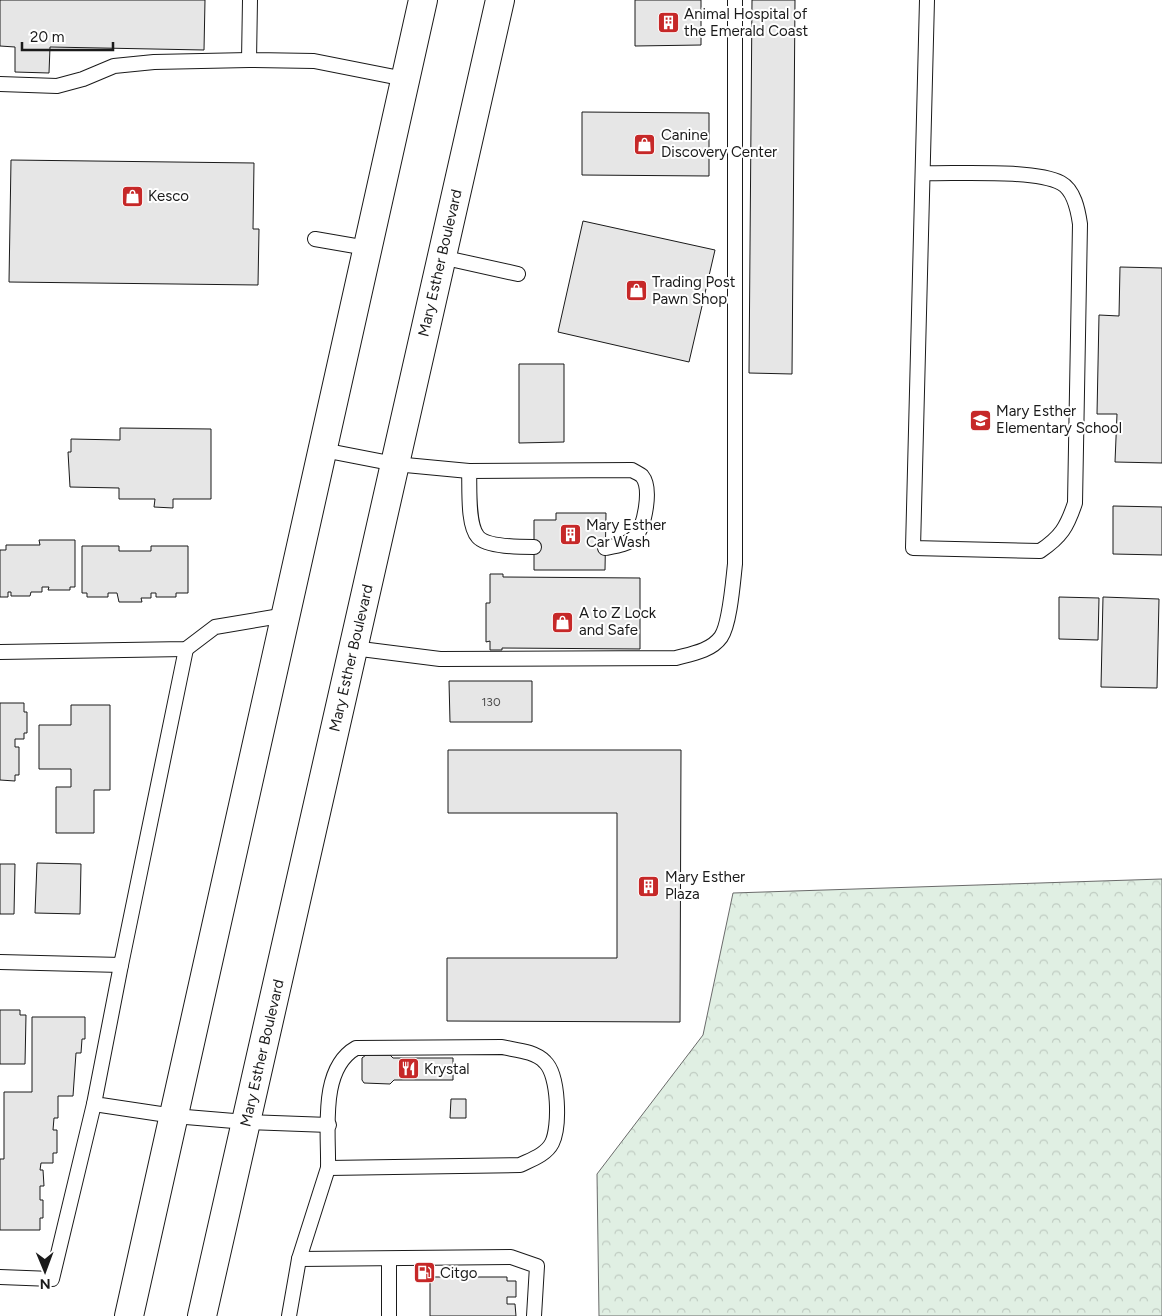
<svg xmlns="http://www.w3.org/2000/svg" width="1162" height="1316" font-family="Figtree,sans-serif">
	<defs>
		<pattern id="forest-crowns" width="20" height="18" patternUnits="userSpaceOnUse" patternTransform="scale(1.25)"><rect width="20" height="18" fill="#e0efe3"/><path d="M2 6a3 3 0 1 1 6 0M12 15a3 3 0 1 1 6 0" fill="none" stroke="#c0ccc2"/></pattern>
	</defs>
	<rect width="100%" height="100%" fill="#fff"/>
	<path fill="url(#forest-crowns)" stroke="#6a6a6a" d="M1162,879V1316H599L597,1174L703,1035L733,893Z"/>
	<g fill="#e6e6e6" stroke="#1a1a1a">
		<path d="M0,0H205L204,50L50,47L49,73L15,72V47L0,46Z"/>
		<path d="M635,0H701V45L635,46Z"/>
		<path d="M752,0H795L792,374L749,373Z"/>
		<path d="M582,112L709,113V176L582,175Z"/>
		<path d="M11,160L254,163L253,229H259L258,285L9,282Z"/>
		<path d="M583,221L715,250L689,362L558,332Z"/>
		<path d="M1120,267L1162,268V463L1115,462L1117,414H1097L1099,315L1119,316Z"/>
		<path d="M519,364H564V442L519,443Z"/>
		<path d="M120,428L211,429V499H173V508L154,507L155,499H119V488L70,487L68,452H71V439L120,440Z"/>
		<path d="M1113,506L1162,507V555L1113,554Z"/>
		<path d="M556,513H606L605,570H534V520H556Z"/>
		<path d="M39,540H75V587H70V590H48L49,587H42V592H31L30,596H11V592H8V597H0V550H6V545H40Z"/>
		<path d="M82,546H119V551H151V546H188V593H176V597H156V593H151V598H141L142,602H119L117,593H108V597H87V593H82Z"/>
		<path d="M490,574H503V577L640,578V649L502,648V650H490V641L486,642V603H490Z"/>
		<path d="M1059,597L1099,598L1098,640L1059,639Z"/>
		<path d="M1103,597L1159,599L1157,688L1101,687Z"/>
		<path d="M449,681H532V722H450Z"/>
		<path d="M0,703H24V712H27V733H24V739H15V747H19V775H15V781L0,780Z"/>
		<path d="M71,705H110V790H94V833H56V787H71V769H39V725H71Z"/>
		<path d="M448,750H681L680,1022L447,1021V958H617V813H448Z"/>
		<path d="M37,863L81,864L80,914L35,913Z"/>
		<path d="M0,864H15L14,914H0Z"/>
		<path d="M0,1010H20V1015H26L25,1064H0Z"/>
		<path d="M32,1017H85V1039H82L81,1053H76L73,1096H58V1118H54L53,1130H57V1153H53V1163H41L40,1170H43L44,1186H40V1200H43V1218H40V1230H0V1159H4V1092H32Z"/>
		<path d="M366,1055H390L393,1058H453V1080H394L390,1084L364,1083L362,1080V1058Z"/>
		<path d="M451,1099H466V1118H450Z"/>
		<path d="M430,1277H507V1281H516V1297H507V1304H515L516,1316H430Z"/>
	</g>
	<g fill="none" stroke-linecap="round" stroke-linejoin="round">
		<defs>
			<g id="service">
				<path d="M250,0L249,60L314,61L405,79"/>
				<path d="M0,84L57,86L83,79L114,66L154,62L249,60"/>
				<path d="M923,173C956,174 1034,169 1061,183C1074,190 1078,210 1080,224L1075,503C1067,527 1061,537 1040,551L913,548L927,0"/>
				<path d="M315,239L367,248"/>
				<path d="M441,257L518,274"/>
				<path d="M323,450L395,464L469,471"/>
				<path d="M534,547C521,547 487,547 478,537C467,525 470,487 469,471L632,470C635,472 640,474 642,476C652,488 645,526 635,537C627,545 616,546 605,548"/>
				<path d="M353,648L440,659L676,658C691,654 711,651 721,637C730,624 733,581 735,564V0"/>
				<path d="M0,652L186,649L215,627L286,615"/>
				<path d="M0,962L121,965L186,649"/>
				<path d="M121,965L94,1104L174,1116L246,1122L329,1125"/>
				<path d="M502,1047C515,1050 535,1051 545,1062C559,1075 560,1127 552,1143C546,1155 530,1160 520,1165L328,1168C329,1132 319,1069 356,1048Z"/>
				<path d="M299,1259L511,1257L537,1266L534,1316"/>
				<path d="M389,1260V1316"/>
				<path d="M0,1277L52,1279L94,1104"/>
				<path d="M289,1316L299,1259L328,1168"/>
			</g>
			<g id="primary">
				<path d="M129,1316L423,0"/>
				<path d="M202,1316L500,0"/>
			</g>
		</defs>
		<use href="#service" stroke="#1a1a1a" stroke-width="16"/>
		<use href="#primary" stroke="#1a1a1a" stroke-width="30"/>
		<use href="#service" stroke="#fff" stroke-width="14"/>
		<use href="#primary" stroke="#fff" stroke-width="28"/>
	</g>
	<defs>
		<symbol id="building-square" viewBox="-11 -11 22 22"><rect x="-9" y="-9" width="18" height="18" rx="4" fill="#c62828" stroke="#fff"/><path d="M-4-6H4V6H1V3H-1V6H-4ZM-2.5-4.3h1.7v1.8h-1.7ZM.8-4.3h1.7v1.8H.8ZM-2.5-1h1.7V.8h-1.7ZM.8-1h1.7V.8H.8Z" fill="#fff"/></symbol>
		<symbol id="shop-square" viewBox="-11 -11 22 22"><rect x="-9" y="-9" width="18" height="18" rx="4" fill="#c62828" stroke="#fff"/><path d="M-5-2.5h2.3a2.7 3.5 0 0 1 5.4 0H5L5.5 6h-11ZM-1.5-2.5h3a1.5 2.3 0 0 0-3 0Z" fill="#fff"/></symbol>
		<symbol id="school-square" viewBox="-11 -11 22 22"><rect x="-9" y="-9" width="18" height="18" rx="4" fill="#c62828" stroke="#fff"/><path d="M0-5L7-2L0 1L-7-2ZM-4 1L0 2.5L4 1V4Q0 6-4 4Z" fill="#fff"/></symbol>
		<symbol id="restaurant-square" viewBox="-11 -11 22 22"><rect x="-9" y="-9" width="18" height="18" rx="4" fill="#c62828" stroke="#fff"/><path d="M-5-6h1v4h1v-4h1v4h1v-4h1v5L-1.5 .5V6h-2V.5L-5-1ZM5-6V6H3V1.5H1.5Q1.5-4 5-6Z" fill="#fff"/></symbol>
		<symbol id="fuel-square" viewBox="-11 -11 22 22"><rect x="-9" y="-9" width="18" height="18" rx="4" fill="#c62828" stroke="#fff"/><path d="M-5.5-6h7V0h2V4h1.3V-2.5L3-4.5l.8-.8L6-3V5H2.5V1h-1V6h-7ZM-4.2-4.7v3.2H.2V-4.7Z" fill="#fff"/></symbol>
	</defs>
	<g fill-rule="evenodd">
		<use href="#building-square" x="656" y="10" width="25" height="25"/>
		<use href="#shop-square" x="632" y="132" width="25" height="25"/>
		<use href="#shop-square" x="120" y="184" width="25" height="25"/>
		<use href="#shop-square" x="624" y="278" width="25" height="25"/>
		<use href="#school-square" x="968" y="408" width="25" height="25"/>
		<use href="#building-square" x="558" y="522" width="25" height="25"/>
		<use href="#shop-square" x="550" y="610" width="25" height="25"/>
		<use href="#building-square" x="636" y="874" width="25" height="25"/>
		<use href="#restaurant-square" x="396" y="1056" width="25" height="25"/>
		<use href="#fuel-square" x="412" y="1260" width="25" height="25"/>
	</g>
	<g text-anchor="middle" stroke-width="4" stroke-linejoin="round" paint-order="stroke">
		<g font-size="12" fill="#4d4d4d">
			<text x="491" y="706">130</text>
		</g>
		<g font-size="15" fill="#1a1a1a" stroke="#fff" text-anchor="start">
			<text x="684" y="19">Animal Hospital of<tspan x="684" dy="17">the Emerald Coast</tspan></text>
			<text x="661" y="140">Canine<tspan x="661" dy="17">Discovery Center</tspan></text>
			<text x="148" y="201">Kesco</text>
			<text x="652" y="287">Trading Post<tspan x="652" dy="17">Pawn Shop</tspan></text>
			<text x="996" y="416">Mary Esther<tspan x="996" dy="17">Elementary School</tspan></text>
			<text x="586" y="530">Mary Esther<tspan x="586" dy="17">Car Wash</tspan></text>
			<text x="579" y="618">A to Z Lock<tspan x="579" dy="17">and Safe</tspan></text>
			<text x="665" y="882">Mary Esther<tspan x="665" dy="17">Plaza</tspan></text>
			<text x="424" y="1074">Krystal</text>
			<text x="440" y="1278">Citgo</text>
		</g>
		<g font-size="15" fill="#1a1a1a" stroke="#fff">
			<text transform="translate(440 263) rotate(-77)" y="5">Mary Esther Boulevard</text>
			<text transform="translate(351 658) rotate(-77)" y="5">Mary Esther Boulevard</text>
			<text transform="translate(262 1053) rotate(-77)" y="5">Mary Esther Boulevard</text>
		</g>
	</g>
	<g transform="translate(45 1271) rotate(179)" stroke="#ffffff" stroke-width="4" paint-order="stroke">
	<path d="M0-4L9 19L0 12L-9 19Z" fill="#1a1a1a"/>
	<text y="-8" font-size="14" font-weight="bold" text-anchor="middle" fill="#1a1a1a">N</text>
	</g>
	<path d="M22 42v8h91v-8" fill="none" stroke="#1a1a1a" stroke-width="2.5"/>
	<text x="30" y="42" font-size="15" fill="#1a1a1a" stroke="#ffffff" stroke-width="4" paint-order="stroke">20 m</text>
</svg>
